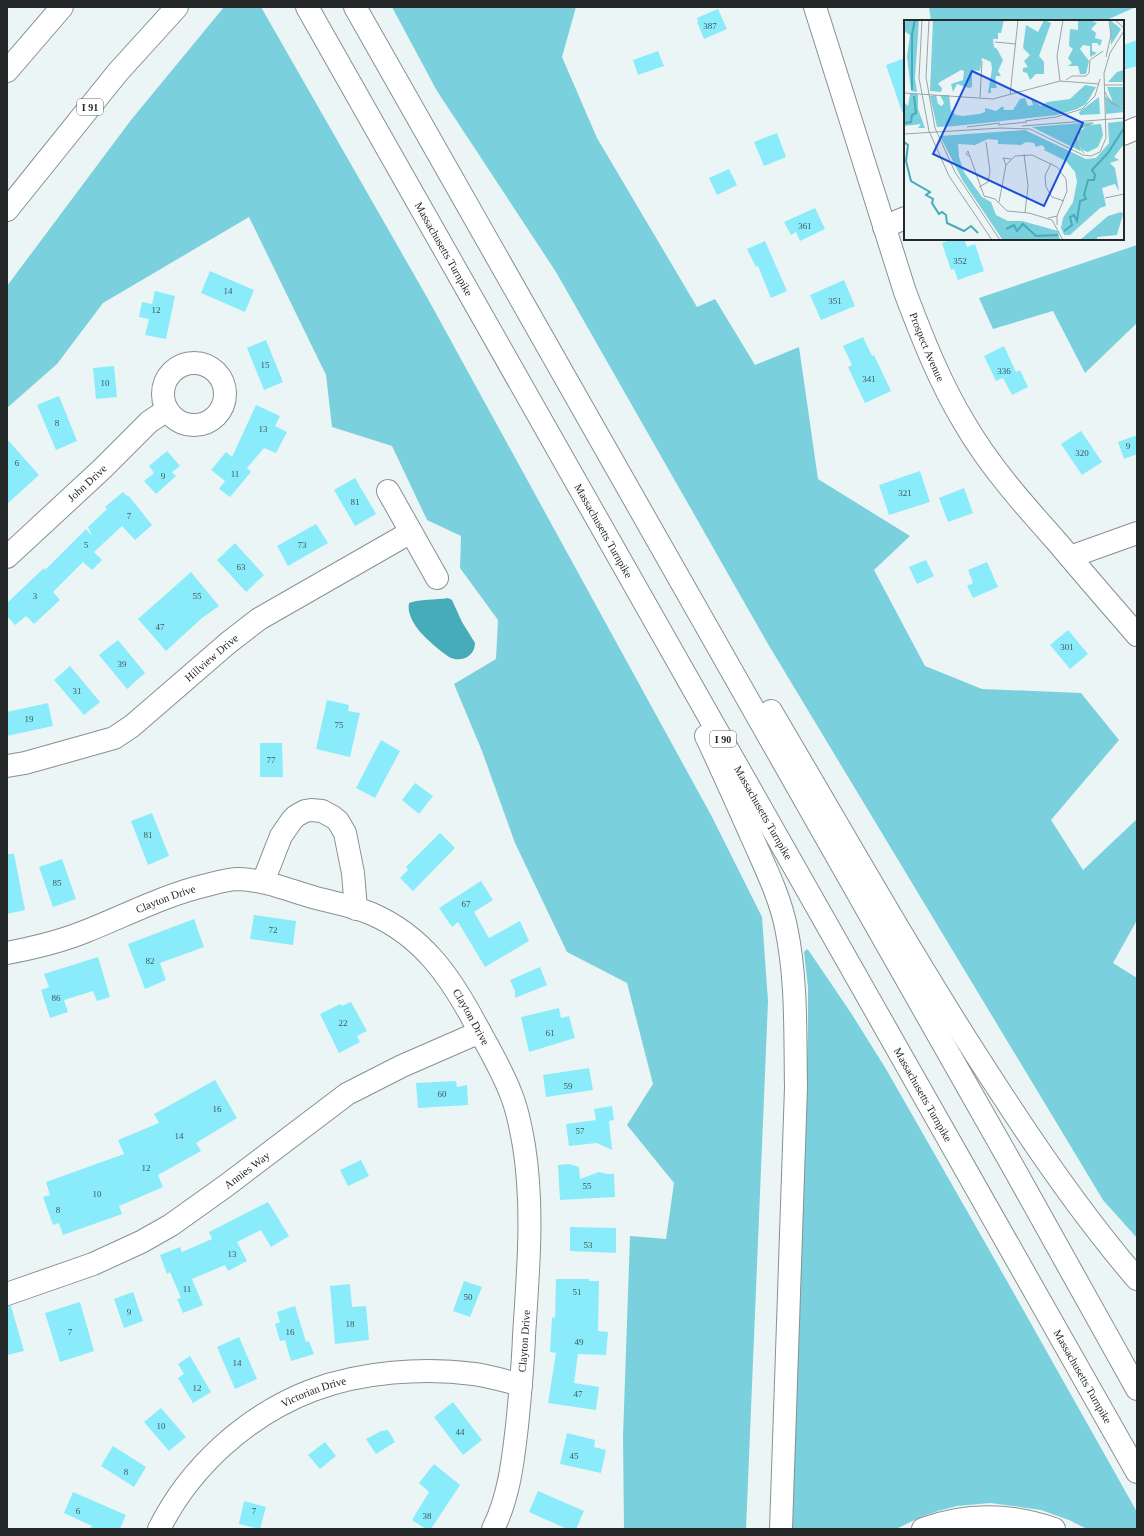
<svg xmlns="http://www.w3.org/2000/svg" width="1144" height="1536" font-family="Georgia,serif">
	<rect width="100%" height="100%" fill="#ecf5f6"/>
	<g fill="#7ad0dc">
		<path d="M224,7H261L428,299L711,815L762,917L768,1001L746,1529H624L623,1436L630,1236L666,1239L674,1183L627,1125L653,1084L627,983L567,952L515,843L482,751L454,684L496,659L498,620L460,568L461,536L427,520L392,446L332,427L326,375L249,217L103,303L57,364L7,408V286L131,120Z"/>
		<path d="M392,7H576L562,57L597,138L697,307L715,299L755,365L799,347L818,479L910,536L874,570L925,666L982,689L1081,693L1119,740L1051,820L1083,870L1137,819V920L1113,963L1137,978V1238L1103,1200L768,644L556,272L437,91Z"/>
		<path d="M929,7H1136L1104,21H931Z"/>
		<path d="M1137,245V323L1085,373L1053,311L993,329L979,298Z"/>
		<path d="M807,949L809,951L851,1013L886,1069L1007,1281L1137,1512V1529H1087L1069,1520L1041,1510L990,1503L957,1506L938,1511L921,1517L896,1529H792L808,1032V987L804,952Z"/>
	</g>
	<path fill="#47acb9" d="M448,598L452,600L462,622L475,643C475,657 460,663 449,657C434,646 405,624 409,603C420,599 435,600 448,598Z"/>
	<g fill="#8aecfa">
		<path d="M718,9L727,29L704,39L697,22H698L697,18Z"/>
		<path d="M1137,40V66L1123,70V45Z"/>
		<path d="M658,51L664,66L638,75L633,60Z"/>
		<path d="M905,58V112H902L886,65Z"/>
		<path d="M777,133L786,157L764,166L754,142Z"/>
		<path d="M729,169L737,185L717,195L709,178Z"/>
		<path d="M815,208L825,229L800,241L796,232L791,235L784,222Z"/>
		<path d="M953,239H964L967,247L975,244L984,271L958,280L954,269L951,270L942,243Z"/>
		<path d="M765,241L787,291L771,298L758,266L756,267L747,249Z"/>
		<path d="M210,271L254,290L245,312L201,293Z"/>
		<path d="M844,280L855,306L821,320L810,295Z"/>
		<path d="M155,291L175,296L166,339L145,335L149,319L139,317L142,302L152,304Z"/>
		<path d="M863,337L872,356L874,355L891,391L865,403L848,367L852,365L843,346Z"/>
		<path d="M266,340L283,382L264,390L247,348Z"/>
		<path d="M1004,346L1016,372L1020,370L1028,387L1012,395L1003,378L996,381L984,356Z"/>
		<path d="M114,366L117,397L96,399L93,368Z"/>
		<path d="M59,396L77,441L56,450L37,405Z"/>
		<path d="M256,405L280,416L275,426L287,432L276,453L264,448L247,468L251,472L230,497L219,489L225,481L211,470L226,452L232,457Z"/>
		<path d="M1081,431L1102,462L1082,475L1061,444Z"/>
		<path d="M1137,435V454L1124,459L1118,442Z"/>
		<path d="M7,439L39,475L7,504Z"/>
		<path d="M167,451L180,466L172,472L176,476L156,494L144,481L154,473L149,466Z"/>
		<path d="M920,471L930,502L889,515L879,485Z"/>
		<path d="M355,478L376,514L355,526L334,490Z"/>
		<path d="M964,488L973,513L948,522L939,498Z"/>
		<path d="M123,492L127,496L128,495L152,525L135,540L122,526L94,552L102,560L92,570L83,562L53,592L60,600L34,624L26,616L15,625L7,616V603L44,568L45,570L86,529L92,536L88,527L107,509L105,507Z"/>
		<path d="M316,524L328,543L288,566L277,546Z"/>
		<path d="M235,543L264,575L246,592L217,560Z"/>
		<path d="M926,560L934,576L917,584L909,567Z"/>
		<path d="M987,562L998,587L973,598L967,586L973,583L968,570Z"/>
		<path d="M191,572L219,606L202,618L166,651L138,619Z"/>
		<path d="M1068,630L1088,654L1070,669L1050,645Z"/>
		<path d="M118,640L145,673L127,689L99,655Z"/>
		<path d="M70,666L100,702L84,715L54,680Z"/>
		<path d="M327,700L349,705L348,711L360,713L350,757L316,749Z"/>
		<path d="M48,703L53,726L7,736V712Z"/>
		<path d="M381,740L400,751L375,798L356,788Z"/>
		<path d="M260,743H282L283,777H260Z"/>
		<path d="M415,783L433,796L419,814L402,800Z"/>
		<path d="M152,813L169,856L148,865L131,821Z"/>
		<path d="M440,833L455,848L413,891L400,878L408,870L406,867Z"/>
		<path d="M7,854H14L25,910L7,914Z"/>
		<path d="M62,859L76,899L53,907L39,867Z"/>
		<path d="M481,881L493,900L474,912L489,938L520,921L529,941L485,967L458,922L452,927L439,908Z"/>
		<path d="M254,915L296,921L293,945L250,939Z"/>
		<path d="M194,919L204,947L160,963L166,980L145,989L128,944Z"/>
		<path d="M98,957L110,997L97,1001L93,991L64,1000L68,1012L50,1018L41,990L49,987L44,974Z"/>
		<path d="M540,967L547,985L515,998V991L510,980Z"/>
		<path d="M351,1002L367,1031L357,1036L360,1042L339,1053L320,1014L340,1004L342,1006Z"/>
		<path d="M559,1008L561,1018L569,1016L575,1038L529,1052L521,1017Z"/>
		<path d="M589,1068L593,1090L546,1097L543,1075Z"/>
		<path d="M215,1080L237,1118L196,1143L201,1151L158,1175L163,1187L119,1206L122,1214L63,1235L59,1223L53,1225L43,1197L50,1195L46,1182L124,1154L118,1140L159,1123L154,1114Z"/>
		<path d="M456,1081L457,1087L467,1085L468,1105L418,1108L416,1083Z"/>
		<path d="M612,1106L614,1120L609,1121L612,1150L597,1143L569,1146L566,1124L596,1120L594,1109Z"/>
		<path d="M361,1160L369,1176L348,1186L340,1170Z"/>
		<path d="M569,1164L579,1167L580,1179L599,1172L607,1174H614L615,1197L560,1200L558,1165Z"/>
		<path d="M268,1202L289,1236L271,1247L261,1230L237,1242L247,1261L228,1271L225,1265L192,1279L203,1305L183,1313L177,1299L181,1298L170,1272L167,1274L160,1255L180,1247L182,1252L212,1239L209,1232Z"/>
		<path d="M570,1227L616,1228V1253L570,1251Z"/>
		<path d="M556,1279H589V1281H599L598,1331L608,1332L606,1355L578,1354L574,1383L599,1387L596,1410L548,1403L556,1353L550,1352L552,1317L555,1318Z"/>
		<path d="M464,1281L482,1287L470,1317L453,1311Z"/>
		<path d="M350,1284L352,1307L366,1306L369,1340L335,1344L330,1286Z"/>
		<path d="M133,1292L143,1321L124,1328L114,1299Z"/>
		<path d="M80,1302L94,1351L60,1362L45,1313Z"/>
		<path d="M7,1306H11L24,1351L7,1355Z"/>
		<path d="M295,1306L306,1342L309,1341L314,1354L291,1361L285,1340L280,1341L275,1324L280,1322L277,1312Z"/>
		<path d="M239,1337L257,1379L235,1389L217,1347Z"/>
		<path d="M190,1356L211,1392L193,1403L178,1378L184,1374L178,1364Z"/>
		<path d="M453,1402L482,1440L463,1455L434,1417Z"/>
		<path d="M161,1408L186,1437L169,1451L144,1422Z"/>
		<path d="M388,1430L395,1442L376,1454L366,1439L381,1431Z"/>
		<path d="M567,1433L595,1440L594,1447L606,1450L601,1473L560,1464Z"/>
		<path d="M325,1442L336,1456L320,1469L308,1455Z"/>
		<path d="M113,1446L146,1467L134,1487L101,1466Z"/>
		<path d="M434,1464L460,1485L431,1529H426L412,1520L429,1492L419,1483Z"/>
		<path d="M538,1491L584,1511L576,1529H567L529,1512Z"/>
		<path d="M73,1492L126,1515L120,1529H90L92,1526L64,1513Z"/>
		<path d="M244,1501L266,1507L260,1529L239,1524Z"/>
	</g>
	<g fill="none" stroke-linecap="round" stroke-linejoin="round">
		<defs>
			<g id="minor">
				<path d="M1123,134L1137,128"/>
				<path d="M884,227L905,218"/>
				<circle cx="194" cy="394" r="31"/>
				<path d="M388,491L437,578"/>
				<path id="s1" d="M7,557L102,469L149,422L167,410"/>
				<path d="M1070,557L1137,533"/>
				<path id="s2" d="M7,766L25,763L114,738L132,726L228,643L259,619L411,532"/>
				<path d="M263,882L281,836L292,820L296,816L305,811L311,810L322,811L333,817L338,821L345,833L353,873L356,909"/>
				<path id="s3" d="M7,953C33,948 59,942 84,932C125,916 164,895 207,885C218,882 228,879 239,879C265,880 291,891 316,898C335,903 354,906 372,914C422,936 450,976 475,1023C488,1047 502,1070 511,1094C518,1111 521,1128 524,1146C534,1209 528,1272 524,1336C523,1366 520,1396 517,1426C513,1461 509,1497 493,1529"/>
				<path id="s4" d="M7,1294L93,1264L141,1242L171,1225L227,1185L347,1094L402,1066L480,1032"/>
				<path id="s5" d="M159,1529C190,1467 247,1415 313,1390C361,1372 423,1367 474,1374C490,1376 505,1381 521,1385"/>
			</g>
			<g id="tertiary">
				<path id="s6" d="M815,7L905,292C922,337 940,383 965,424C990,467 1025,506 1058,543C1084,574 1110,604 1137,635"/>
			</g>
			<g id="motorway">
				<path id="s7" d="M307,7L1137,1472"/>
				<path d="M355,7L1012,1165L1137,1389"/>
				<path d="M7,71L62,7"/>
				<path d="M7,210L118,72L177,7"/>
				<path d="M771,711C846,838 918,967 999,1090C1041,1155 1086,1220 1137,1279"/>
				<path d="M706,736C723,772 739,808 755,844C767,871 780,898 786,927C797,979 795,1034 796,1087L781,1529"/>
				<path d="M923,1529C966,1513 1011,1514 1054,1529"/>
			</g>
		</defs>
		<use href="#minor" stroke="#889091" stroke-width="24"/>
		<use href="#tertiary" stroke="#889091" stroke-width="24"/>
		<use href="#motorway" stroke="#889091" stroke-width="24"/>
		<use href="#minor" stroke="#fff" stroke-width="22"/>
		<use href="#tertiary" stroke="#fff" stroke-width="22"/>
		<use href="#motorway" stroke="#fff" stroke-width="22"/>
	</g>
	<g text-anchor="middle" stroke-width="4" stroke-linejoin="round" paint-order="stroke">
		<g font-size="9" fill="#3e595d">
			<text x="710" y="29">387</text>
			<text x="805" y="229">361</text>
			<text x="960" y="264">352</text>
			<text x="228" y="294">14</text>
			<text x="835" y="304">351</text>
			<text x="156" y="313">12</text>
			<text x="265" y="368">15</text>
			<text x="1004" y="374">336</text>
			<text x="869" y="382">341</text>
			<text x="105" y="386">10</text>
			<text x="57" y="426">8</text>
			<text x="263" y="432">13</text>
			<text x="1128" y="449">9</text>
			<text x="1082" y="456">320</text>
			<text x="17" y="466">6</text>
			<text x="235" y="477">11</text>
			<text x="163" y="479">9</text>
			<text x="905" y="496">321</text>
			<text x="355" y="505">81</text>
			<text x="129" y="519">7</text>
			<text x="86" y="548">5</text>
			<text x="302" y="548">73</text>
			<text x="241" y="570">63</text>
			<text x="35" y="599">3</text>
			<text x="197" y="599">55</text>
			<text x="160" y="630">47</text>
			<text x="1067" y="650">301</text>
			<text x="122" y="667">39</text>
			<text x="77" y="694">31</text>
			<text x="29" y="722">19</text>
			<text x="339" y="728">75</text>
			<text x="271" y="763">77</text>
			<text x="148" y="838">81</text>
			<text x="57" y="886">85</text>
			<text x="466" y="907">67</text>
			<text x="273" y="933">72</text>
			<text x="150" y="964">82</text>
			<text x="56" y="1001">86</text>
			<text x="343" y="1026">22</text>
			<text x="550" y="1036">61</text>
			<text x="568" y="1089">59</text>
			<text x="442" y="1097">60</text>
			<text x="217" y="1112">16</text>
			<text x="580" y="1134">57</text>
			<text x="179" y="1139">14</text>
			<text x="146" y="1171">12</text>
			<text x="587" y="1189">55</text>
			<text x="97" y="1197">10</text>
			<text x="58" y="1213">8</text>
			<text x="588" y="1248">53</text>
			<text x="232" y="1257">13</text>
			<text x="187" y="1292">11</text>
			<text x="577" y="1295">51</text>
			<text x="468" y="1300">50</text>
			<text x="129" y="1315">9</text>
			<text x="350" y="1327">18</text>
			<text x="70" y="1335">7</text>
			<text x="290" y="1335">16</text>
			<text x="579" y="1345">49</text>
			<text x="237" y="1366">14</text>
			<text x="197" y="1391">12</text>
			<text x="578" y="1397">47</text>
			<text x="161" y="1429">10</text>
			<text x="460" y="1435">44</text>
			<text x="574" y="1459">45</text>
			<text x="126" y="1475">8</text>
			<text x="78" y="1514">6</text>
			<text x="254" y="1514">7</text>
			<text x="427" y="1519">38</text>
		</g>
		<g fill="#fff" stroke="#666869" stroke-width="1">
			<rect x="77" y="99" width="26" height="16" rx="3"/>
			<rect x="710" y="731" width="26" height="16" rx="3"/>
		</g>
		<g font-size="10" font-weight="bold" fill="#252829">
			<text x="90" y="111">I 91</text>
			<text x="723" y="743">I 90</text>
		</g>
		<g font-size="11" fill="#252829" stroke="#fff">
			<text dy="4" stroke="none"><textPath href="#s7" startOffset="278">Massachusetts Turnpike</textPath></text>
			<text dy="4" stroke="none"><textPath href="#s6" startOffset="358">Prospect Avenue</textPath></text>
			<text dy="4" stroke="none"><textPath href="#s1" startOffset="109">John Drive</textPath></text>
			<text dy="4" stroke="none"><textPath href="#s7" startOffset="602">Massachusetts Turnpike</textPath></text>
			<text dy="4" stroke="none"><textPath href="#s2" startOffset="237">Hillview Drive</textPath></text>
			<text dy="4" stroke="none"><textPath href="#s7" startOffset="926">Massachusetts Turnpike</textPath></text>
			<text dy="4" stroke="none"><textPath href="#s3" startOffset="168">Clayton Drive</textPath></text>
			<text dy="4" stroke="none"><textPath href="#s3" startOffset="528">Clayton Drive</textPath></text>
			<text dy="4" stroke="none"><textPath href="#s7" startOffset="1250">Massachusetts Turnpike</textPath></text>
			<text dy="4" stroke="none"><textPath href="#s4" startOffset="272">Annies Way</textPath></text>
			<text transform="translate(524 1341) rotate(-86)" y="4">Clayton Drive</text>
			<text dy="4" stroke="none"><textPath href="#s7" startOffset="1574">Massachusetts Turnpike</textPath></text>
			<text dy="4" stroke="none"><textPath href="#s5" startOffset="212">Victorian Drive</textPath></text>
		</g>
	</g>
	<g transform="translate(904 20)">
		<rect width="220" height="220" fill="#ecf5f6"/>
		<path d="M15,0L11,58L13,72L7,71L3,36L6,15L0,11V4L2,1ZM29,0H100L97,13H94V19H89L90,27L93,29L99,40L94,51L97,56H92L91,62L93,68H87V73H84L88,49L87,42L78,38L76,51L68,50V67L65,68L53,64L49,72L47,64L59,60L60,51L57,50L36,62L34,64L38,68L37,72L26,71ZM140,0L147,3L135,36L140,42V54H132L126,60L123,53L119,52V48L124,47L120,41L126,35L119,28L122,5L134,12ZM174,0H186L193,3L187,9L192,13L191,18L198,20L196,26L193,23H188V31L193,33L186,37V26L179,25L176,29L185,41L182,54H176L174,46H164L168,43L164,38L169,29L165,26L166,9L174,10ZM206,0L217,9L207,25ZM220,50V62H204L213,52ZM181,65L192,67L182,84L173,89L153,95L51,106L33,107L26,76L32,75L34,84L38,86L40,83L36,75H45L47,91L52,95L59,96L75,94L81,92V88L92,91L99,86L100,90H109L116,79L121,78L124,86L129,85L127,79L137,86L143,82L166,79ZM203,67H220V87L209,83ZM6,74H14V89L21,108H14L17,104L0,106V82L4,86ZM201,76L220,89V92L202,94ZM195,77L196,94L176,95L175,92ZM220,101V124L210,137L215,140L206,143L211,148L215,171L211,164L198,168L202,186L196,188L166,215H160L157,208L159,198L169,182L173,162L171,152L162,141L140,130L141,128L138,125L132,127L130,123L122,122L117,125L94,124V120L84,119L71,125L54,124L55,137L60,152L78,177L87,182L92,195L104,201H118L154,211L156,220L98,219L59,161L36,116L121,110L182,139L192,138L205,123L204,103ZM190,102L174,110L176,131L128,107ZM197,104L199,115L194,127L184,132L178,130L175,126V112L184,105ZM217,192L219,194L213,215L193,217V220H176L204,196Z" fill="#7ad0dc"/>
		<path fill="none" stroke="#47acb9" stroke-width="2" d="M8,70V14L11,0M0,103L7,102L8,95L12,93L10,76M0,122L4,125L2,141L7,161L26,172L22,175L29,179L28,183L35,194L38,192L42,195L43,203L60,211L67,206L74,213M102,209L110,205L113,211L119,204L132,216L154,215M160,211L168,205L166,197L170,195L173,201L176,181L182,179L180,175L184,160H190L191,155L188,150L204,133L220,108"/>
		<path fill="none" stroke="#9ca3a4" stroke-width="1" d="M18,0L15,58L25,111L45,156L88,220M25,0L22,57L31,108L51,152L96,220M211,0L220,8M91,22L112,24M202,37L207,15L205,0M162,60L168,56H182L185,53L186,40L199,31M156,61L153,36L159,0M201,65H220M201,72L207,83L220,88M0,73L89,79L156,61L195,64M106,75L114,0M76,78L78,41M121,101L152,97L178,89L191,76L196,59M94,105L123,102M118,106L220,98M63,107L96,103M96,108L126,109L179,135L187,136L196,132L202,118L200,53L206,33L220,11M0,114L97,108M180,133L173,126L172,116L177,108L189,103M120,134L124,166L121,193M65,136L62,134L64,131L80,176L91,179L103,191L125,193L148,200L159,220M147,143L141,156L142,167L148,177L160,181M102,145L99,138L107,139M75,167L84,162L86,151L82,122M201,178L220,174M95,182L102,145L111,136L128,135L153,147L162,159L163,171L153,196M144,198L153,196V205"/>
		<path fill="#1d4ed8" fill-opacity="0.15" stroke="#1d4ed8" stroke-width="2" d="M68,51L179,103L140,186L29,134Z"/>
		<rect width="220" height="220" fill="none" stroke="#252829" stroke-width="2"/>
	</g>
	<rect width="1144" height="1536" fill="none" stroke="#252829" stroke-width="16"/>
</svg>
